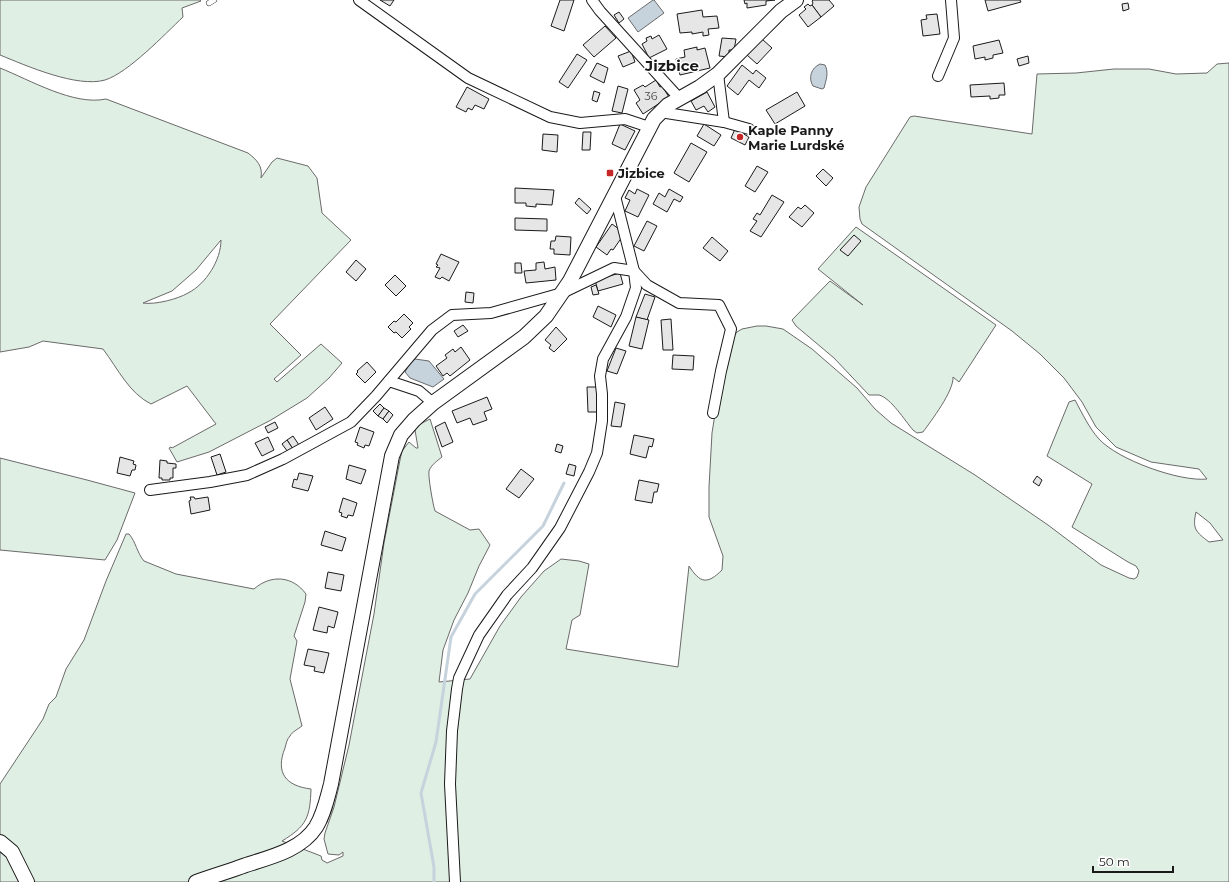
<svg xmlns="http://www.w3.org/2000/svg" width="1229" height="882" font-family="Montserrat,sans-serif">
	<rect width="100%" height="100%" fill="#fff"/>
	<g fill="#e0efe3" stroke="#6a6a6a" fill-rule="evenodd">
		<path d="M0,0H200L201,1L182,8L183,17C165,34 128,73 105,80C77,88 27,66 0,55Z"/>
		<path d="M1229,63V882H0V784L43,719L49,704L56,697L66,669L84,640L106,581L126,534H129C136,542 137,553 144,561L176,574L254,589C271,574 293,576 306,594L305,602L294,636L297,641L290,679L302,726C298,729 292,732 290,736C287,739 286,744 285,748C275,773 286,786 311,789C310,817 307,826 282,841L321,856L322,860L327,863L343,856V852L339,855L328,854L324,839L325,833L334,807L349,745L374,614L384,543L400,460L402,451L409,442L416,448H418L415,430L420,424L430,419L442,457C437,461 431,465 429,471C428,477 433,505 435,511L470,530L479,529L490,545L479,566L468,593L454,620L443,650L439,682L470,679L500,626L521,597L544,571L561,559L579,561L589,564L580,615L572,620L566,649L678,667L689,566C700,583 707,585 722,570L723,556L709,517V487L712,433L720,382L730,340L737,332L742,329L757,326H766L783,329L812,349L857,388L875,409L891,423L975,475L1048,525L1101,565L1129,578L1134,579L1137,577L1139,571L1136,566L1128,562L1072,527L1092,484L1047,456L1069,402L1075,400C1082,413 1089,428 1099,439C1118,460 1180,482 1207,479L1199,469L1151,462L1116,447L1096,427L1082,402L1064,378L1040,354L1012,331L862,224L860,219L859,207L866,187L910,117L914,116L1032,134L1037,74L1076,73L1114,69H1149L1176,74L1207,73L1217,64ZM1196,512L1210,523L1223,540L1209,542C1196,532 1192,529 1196,512Z"/>
		<path d="M0,68C30,80 74,106 106,99L248,153C257,160 263,166 261,178L272,162L277,158L308,166L317,178L322,213L351,240L270,324L301,355L274,379L277,382L321,344L342,363L329,378L307,398L271,420L209,452L177,462L169,448L171,447L172,448L216,424L187,386L151,404C129,393 118,369 103,349L43,341L29,347L0,352ZM221,240C221,260 206,284 188,293C178,299 155,305 143,303L172,291L196,270Z"/>
		<path d="M856,227L996,325L959,382L953,377C954,391 931,421 923,432L917,433L913,430C905,421 891,398 879,395C876,395 872,395 869,395L834,358L796,326L792,320L830,281L863,305L818,269Z"/>
		<path d="M0,458L87,480L135,493L117,540L105,560L0,550Z"/>
	</g>
	<g fill="#c6d2dc" stroke="#6a6a6a">
		<path d="M653,0H654L664,13L638,32L628,18Z"/>
		<path d="M820,64L825,65C829,73 826,80 824,88L822,89L813,86C808,78 811,68 820,64Z"/>
		<path d="M415,359L429,361L444,379L433,387L410,378L405,372L410,363Z"/>
	</g>
	<g fill="none" stroke-linecap="round" stroke-linejoin="round">
		<path stroke="#c6d2dc" stroke-width="3" d="M434,882V867L421,793L436,742L451,637L475,594L543,526L564,483"/>
	</g>
	<g fill="#e6e6e6" stroke="#1a1a1a">
		<path d="M380,0H394L390,6Z"/>
		<path d="M560,0H574L564,31L551,26Z"/>
		<path d="M744,0H775L766,1V5L747,8V3L745,4Z"/>
		<path d="M813,0H829L834,6L821,17L812,5L813,3L812,1Z"/>
		<path d="M985,0H1020L1021,2L988,11Z"/>
		<path d="M1128,3L1129,9L1123,11L1122,4Z"/>
		<path d="M808,4L810,6L812,5L821,17L808,27L799,15L806,9L804,7Z"/>
		<path d="M702,10L703,17L717,16L719,28L708,29L709,35L703,36V32L692,34V32L680,33L677,14Z"/>
		<path d="M619,12L624,19L619,23L614,15Z"/>
		<path d="M937,14L940,34L923,36L921,20L927,19L926,15Z"/>
		<path d="M605,26L616,38L594,57L583,45Z"/>
		<path d="M659,35L667,49L649,58L642,44L647,41L646,38L651,36L652,39Z"/>
		<path d="M722,38L736,39L734,50H729V57L719,56Z"/>
		<path d="M762,39L772,48L757,64L747,55Z"/>
		<path d="M999,40L1003,53L993,55V58L985,60V57L975,59L973,46Z"/>
		<path d="M697,47V50L705,48L710,68L680,75L676,59L685,57L684,50Z"/>
		<path d="M631,51L635,62L623,67L618,56Z"/>
		<path d="M577,54L587,60L568,88L559,82Z"/>
		<path d="M1028,56L1029,63L1019,66L1017,59Z"/>
		<path d="M597,63L608,68L604,83L590,76Z"/>
		<path d="M742,65L753,74L756,70L766,78L759,88L749,80L738,95L727,86Z"/>
		<path d="M656,80L660,87L662,86L669,97L643,114L636,103L640,100L634,90L643,85L645,87Z"/>
		<path d="M1004,83L1005,95H999V98L990,99V96L971,97L970,85Z"/>
		<path d="M618,86L628,89L622,113L612,111Z"/>
		<path d="M467,87L489,99L484,109L475,105L472,110L468,108L466,112L456,107Z"/>
		<path d="M594,91L600,93L597,102L592,100Z"/>
		<path d="M707,92L715,107L708,112L704,106L696,110L691,101Z"/>
		<path d="M797,92L805,106L775,124L766,110Z"/>
		<path d="M620,124L635,131L625,150L612,144Z"/>
		<path d="M704,124L721,135L714,146L697,136Z"/>
		<path d="M735,129L749,137L745,145L731,138Z"/>
		<path d="M583,132H591L590,150H582Z"/>
		<path d="M543,134L558,135L557,152L542,150Z"/>
		<path d="M691,143L707,152L689,182L674,173Z"/>
		<path d="M757,166L768,172L755,192L745,186Z"/>
		<path d="M823,169L833,178L826,186L816,176Z"/>
		<path d="M515,188L554,190L552,205L536,204V207L526,206V203H515Z"/>
		<path d="M637,189L649,195L638,217L625,211L630,200L625,198L629,190L635,194Z"/>
		<path d="M669,189L683,197L680,202L674,199L667,212L653,204L659,193L665,197Z"/>
		<path d="M772,195L784,202L761,237L750,231L757,221L753,219L757,213L760,215Z"/>
		<path d="M579,198L591,209L587,214L575,203Z"/>
		<path d="M805,205L814,213L802,227L789,217L798,207L801,209Z"/>
		<path d="M515,218L547,219V231L515,230Z"/>
		<path d="M647,221L657,226L644,251L634,246Z"/>
		<path d="M612,224L623,232L622,237L613,250L611,249L607,255L596,247Z"/>
		<path d="M854,235L861,241L848,256L840,250Z"/>
		<path d="M556,236L571,237L570,255L554,254V249H550L551,241H555Z"/>
		<path d="M712,237L728,251L720,261L703,248Z"/>
		<path d="M441,254L459,262L449,281L442,277L440,279L435,277L440,268L436,267L438,265L436,264Z"/>
		<path d="M356,260L366,269L356,281L346,272Z"/>
		<path d="M544,262L545,269L555,267L556,280L526,283L524,271L536,270V263Z"/>
		<path d="M515,263H521L522,273H515Z"/>
		<path d="M620,273L623,284L598,291L595,280Z"/>
		<path d="M395,275L406,286L396,296L385,285Z"/>
		<path d="M596,285L599,294L593,295L591,287Z"/>
		<path d="M466,292L474,293L473,303L465,302Z"/>
		<path d="M645,294L655,297L647,320L636,317Z"/>
		<path d="M598,306L616,315L611,327L593,317Z"/>
		<path d="M404,314L413,323L409,327L411,329L402,338L396,332L394,333L388,327L394,321L396,322Z"/>
		<path d="M636,317L649,320L642,349L629,346Z"/>
		<path d="M671,319L673,350H663L661,320Z"/>
		<path d="M463,325L468,331L458,337L454,331Z"/>
		<path d="M556,327L567,339L554,352L549,348L551,345L545,340Z"/>
		<path d="M461,347L470,360L450,376L447,373L443,376L436,366L447,358L445,355L453,349L455,352Z"/>
		<path d="M616,348L626,351L617,374L607,371Z"/>
		<path d="M673,355L694,356L693,370L672,369Z"/>
		<path d="M367,362L376,372L365,383L356,374L358,372L357,371Z"/>
		<path d="M587,387H599V412H588Z"/>
		<path d="M487,397L492,409L484,412L487,420L473,425L470,418L457,423L452,411Z"/>
		<path d="M615,402L625,404L621,427L611,426Z"/>
		<path d="M380,404L384,408L378,416L373,411Z"/>
		<path d="M325,407L333,419L316,430L309,418Z"/>
		<path d="M384,408L389,411L383,419L378,416Z"/>
		<path d="M389,411L393,415L387,423L383,419Z"/>
		<path d="M275,422L278,428L268,433L265,427Z"/>
		<path d="M445,422L453,442L442,447L435,427Z"/>
		<path d="M360,427L374,432L369,446L365,445L364,448L357,445L358,443L355,442Z"/>
		<path d="M634,435L654,439L652,447L649,446L646,458L630,454Z"/>
		<path d="M293,436L299,445L293,449L287,440Z"/>
		<path d="M268,437L274,450L262,456L255,443Z"/>
		<path d="M287,440L293,449L288,452L282,444Z"/>
		<path d="M557,444L563,446L561,453L555,451Z"/>
		<path d="M220,454L226,472L217,475L211,457Z"/>
		<path d="M120,457L134,461L133,464L136,465L135,470H132L130,476L117,473Z"/>
		<path d="M160,460L167,461V463L176,464V468H173V478H170V480H162V478H159Z"/>
		<path d="M569,464L576,466L574,476L566,474Z"/>
		<path d="M349,465L366,470L361,484L346,479Z"/>
		<path d="M521,469L534,479L519,498L506,489Z"/>
		<path d="M299,473L313,476L308,491L292,487L294,479L297,480Z"/>
		<path d="M1037,476L1042,480L1039,486L1033,482Z"/>
		<path d="M639,480L659,484L657,492H654L652,503L635,500Z"/>
		<path d="M190,497H194L195,499L208,497L210,510L191,514L189,501L191,500Z"/>
		<path d="M343,498L357,503L353,516L348,515L347,518L341,516L342,513L339,512Z"/>
		<path d="M325,531L346,538L342,551L321,545Z"/>
		<path d="M328,572L344,575L341,591L325,588Z"/>
		<path d="M319,607L338,612L334,628L328,626L327,633L313,630Z"/>
		<path d="M308,649L329,653L324,673L314,671L315,667L304,665Z"/>
	</g>
	<g fill="none" stroke-linecap="round" stroke-linejoin="round">
		<defs>
			<path id="lane" d="M209,3L214,0"/>
			<g id="street">
				<path d="M359,0L468,78L550,117L580,123L625,119L649,127"/>
				<path d="M592,0L600,11L680,99"/>
				<path d="M718,74L724,122"/>
				<path d="M938,76L954,38L951,0"/>
				<path d="M660,112L724,122L749,129"/>
				<path d="M389,381L419,391L433,403"/>
				<path d="M150,490L210,482L247,475L283,459L351,422L376,396L432,330L452,315L491,313L562,293L614,268L634,271L647,285L679,303L719,305L731,329L721,371L713,413"/>
				<path d="M455,882L450,784L452,731L457,689L459,678L479,635L507,595L532,568L560,528L589,472L597,453L602,421V394L600,376L603,359L626,317L636,288L634,271L615,196"/>
			</g>
			<g id="secondary">
				<path d="M0,842L12,852L27,882"/>
				<path d="M196,882C213,876 230,871 246,865C271,857 301,850 316,827C324,814 327,799 331,784L392,456L401,435L414,420L433,403L524,337L546,316L570,281L654,119L668,105L700,87L718,74L781,11L796,0"/>
			</g>
		</defs>
		<use href="#lane" stroke="#1a1a1a" stroke-width="6"/>
		<use href="#street" stroke="#1a1a1a" stroke-width="12"/>
		<use href="#secondary" stroke="#1a1a1a" stroke-width="16"/>
		<use href="#lane" stroke="#fff" stroke-width="5"/>
		<use href="#street" stroke="#fff" stroke-width="10"/>
		<use href="#secondary" stroke="#fff" stroke-width="14"/>
	</g>
	<g fill="#c62828" stroke="#fff" stroke-width="1.5">
		<circle cx="740" cy="137" r="4"/>
		<rect x="606" y="169" width="8" height="8" rx="2"/>
	</g>
	<g text-anchor="middle" stroke-width="3" stroke-linejoin="round" paint-order="stroke">
		<g font-size="11" fill="#4d4d4d">
			<text x="651" y="100">36</text>
		</g>
		<g font-size="13" font-weight="bold" fill="#1a1a1a" stroke="#fff" text-anchor="start">
			<text x="748" y="135">Kaple Panny<tspan x="748" dy="15">Marie Lurdské</tspan></text>
			<text x="618" y="178">Jizbice</text>
		</g>
		<g font-size="15" font-weight="bold" fill="#1a1a1a" stroke="#fff">
			<text x="672" y="71">Jizbice</text>
		</g>
	</g>
	<path d="M1093 866v6h80v-6" fill="none" stroke="#1a1a1a" stroke-width="2"/>
	<text x="1099" y="866" font-size="12" fill="#1a1a1a" stroke="#ffffff" stroke-width="3" paint-order="stroke">50 m</text>
</svg>
